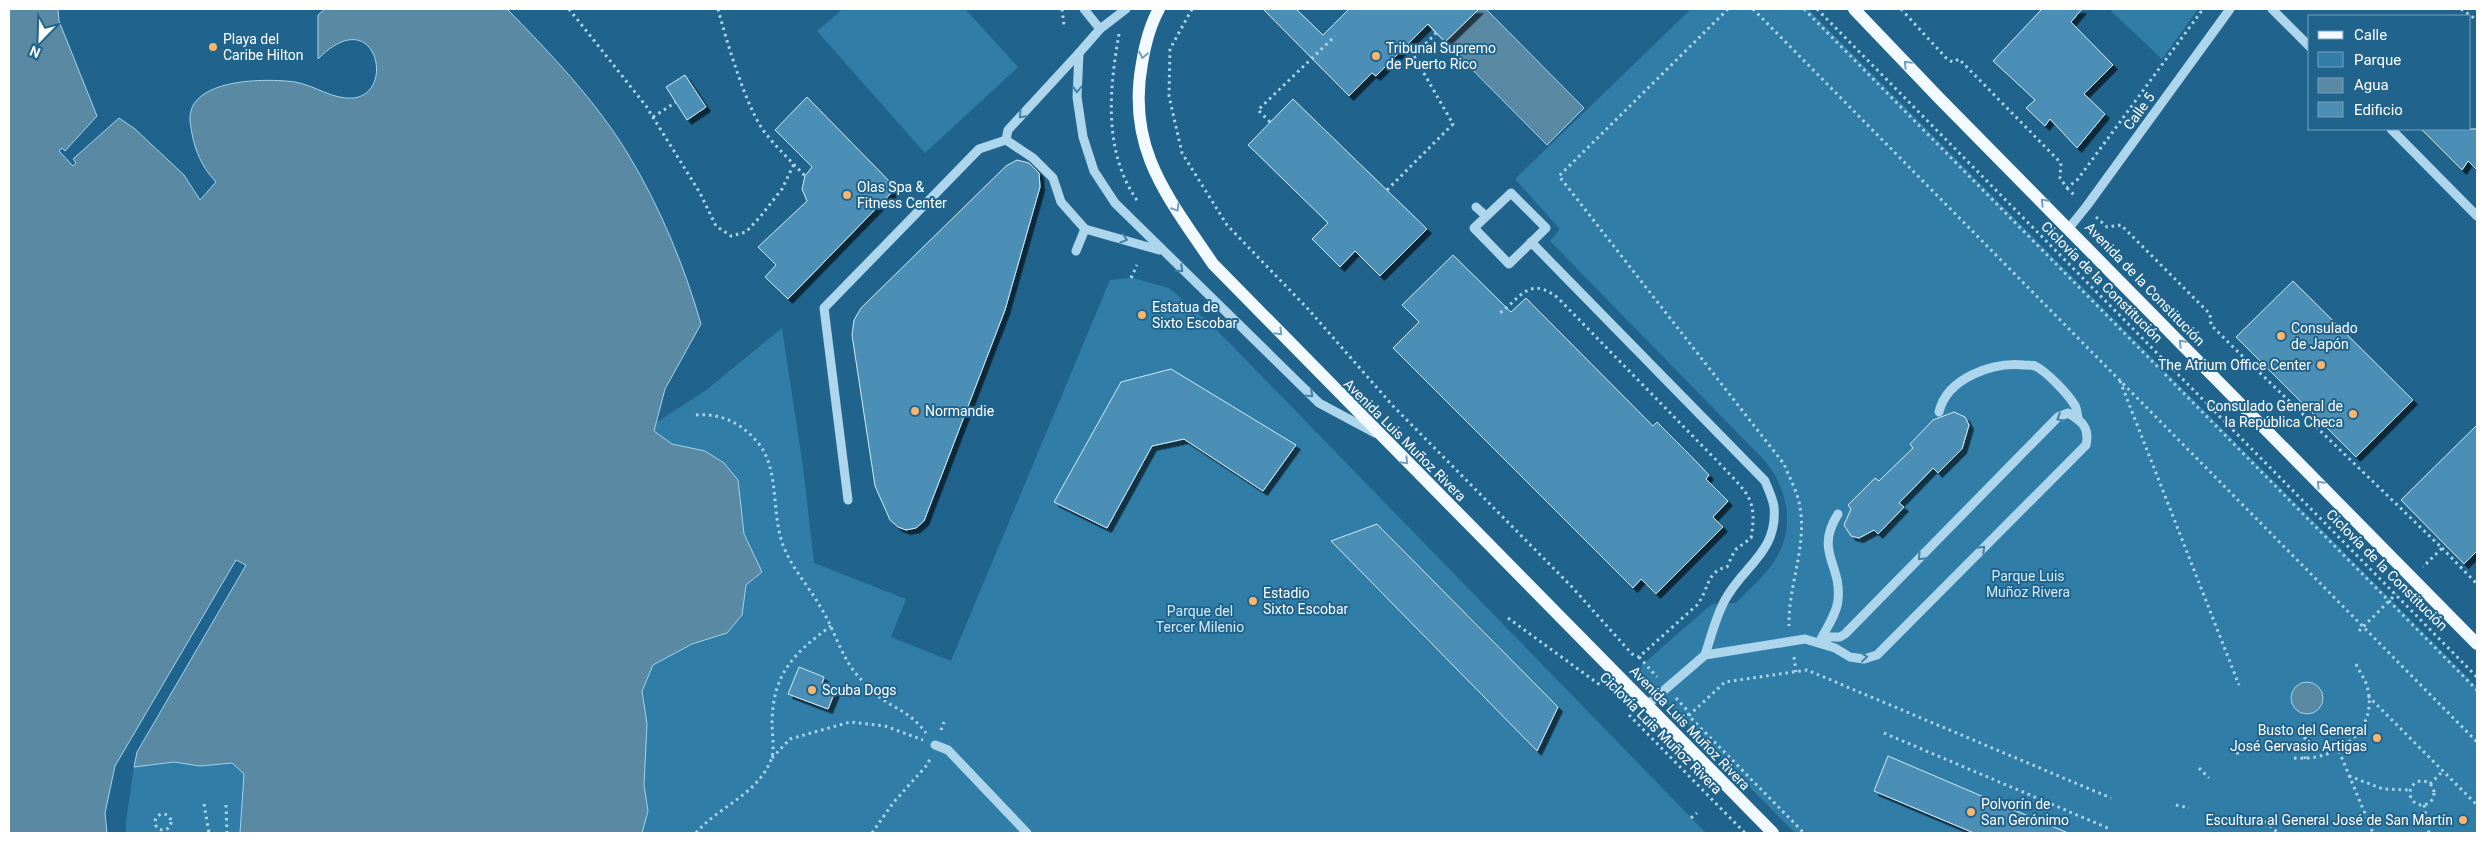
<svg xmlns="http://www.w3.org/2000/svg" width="2486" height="842" font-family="Roboto,sans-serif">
	<defs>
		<filter id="shadow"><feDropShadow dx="4.5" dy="4.5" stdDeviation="0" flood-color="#0009"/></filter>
	</defs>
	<rect width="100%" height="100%" fill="#20648d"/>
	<g fill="#307ea8">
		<path d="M843,9H965L1018,67L925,153L817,31Z"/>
		<path d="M1691,9H1808L2477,687V833H1795L1635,671L1712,604L1736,603C1748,590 1765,576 1775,560C1796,528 1788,488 1764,460L1550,241L1560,229L1515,179Z"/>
		<path d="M2109,9H2198L2162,59Z"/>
		<path d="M1133,278L1169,288L1215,328L1706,833H642L648,811L644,785L647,724L642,691L653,665L692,644L727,633L742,615L746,585L762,572L744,534L738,480L705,451L672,444L654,431L657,422L705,391L782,328L803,467L814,563L906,599L891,637L951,661L1110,280Z"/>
		<path d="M174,762L200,766L232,763L244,774L240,833H126V821L134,767Z"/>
	</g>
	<g fill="#5a89a4" stroke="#a1d3ed">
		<path d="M9,9H58L59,21L97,116L65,151L62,148L59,151L73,166L76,163L73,159L119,118L135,129L184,175L200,200L216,182C199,164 193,145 190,121C187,78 266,78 295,82C314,85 333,100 353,98C397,94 376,0 318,59V15L325,9H507C550,53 596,101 628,154C660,207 684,265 701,324L665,389L654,431L672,444L705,451L724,463L738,480L744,534L762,572L746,585L742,615L727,633L692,644L653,665L642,691L647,724L644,785L648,811L642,833H240L244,774L232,763L200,766L174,762L134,767L137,752L246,565L236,560L115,766L105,813L107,833H9Z"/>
		<path d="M1412,9H1486L1584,108L1547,145Z"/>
		<circle cx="2307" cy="698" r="16"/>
	</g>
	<g fill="#4c8fb6" stroke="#d2ebf9" filter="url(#shadow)">
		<path d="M1263,9H1296L1323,35L1349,9H1479L1445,42L1428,24L1376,76L1372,73L1349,96Z"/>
		<path d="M2042,9H2082L2071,22L2113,65L2084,94L2105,114L2077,148L2050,119L2045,126L2026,108L2035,100L1993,61Z"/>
		<path d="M685,75L706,107L687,120L666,87Z"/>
		<path d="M807,97L896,188L788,299L765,277L776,265L758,247L807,201L802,189L805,176L812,167L775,130Z"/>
		<path d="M1293,99L1427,229L1380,276L1355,251L1340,267L1312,239L1328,223L1248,145Z"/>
		<path d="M2421,129H2477V170L2468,161L2462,170Z"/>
		<path d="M1017,160L1029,163L1039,173L1040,187L1005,310L924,521L916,528L906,530L898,527L890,520L875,486L852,335L854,320L861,308L1006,166Z"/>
		<path d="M1453,255L1511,312L1526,298L1653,426L1657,422L1690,455L1709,475L1706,479L1728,501L1713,517L1723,527L1656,594L1641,579L1633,588L1393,348L1419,322L1402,305Z"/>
		<path d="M2293,281L2413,400L2356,457L2236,337Z"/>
		<path d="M1171,369L1296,445L1263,491L1184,439L1152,446L1107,528L1054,502L1121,382Z"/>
		<path d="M1954,412L1965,417L1969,425L1962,449L1938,473L1933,468L1899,503L1904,507L1878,534L1874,530L1859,538L1851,536L1844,525L1851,509L1848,505L1875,478L1879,481L1913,448L1910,444L1933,420Z"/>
		<path d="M2477,425V551L2464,564L2401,500Z"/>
		<path d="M1377,524L1558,707L1537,751L1331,541Z"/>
		<path d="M799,667L824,677L822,684L836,689L828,709L788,694Z"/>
		<path d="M1888,756L2068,833H1974L1874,791Z"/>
	</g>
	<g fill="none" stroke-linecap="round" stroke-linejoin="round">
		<g stroke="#add6ec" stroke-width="3" stroke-dasharray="2.5 4" stroke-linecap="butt">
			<path d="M569,9L646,106L700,193L716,226L731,236L746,232L760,217L782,189L794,164"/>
			<path d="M718,9C726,39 747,111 766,134C778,149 792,162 805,176"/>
			<path d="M1062,9L1064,25"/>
			<path d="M1192,9L1170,49L1169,96L1182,153L1227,225L1309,310L1393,406L1572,587L1632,654L1639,657L1697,605C1709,590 1706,571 1727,567L1735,550L1751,538C1758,499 1747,493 1722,466L1558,298C1530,276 1522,296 1500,313"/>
			<path d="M1728,9L1559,176L1784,464C1789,477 1798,493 1800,507C1807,547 1788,586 1789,626"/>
			<path d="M1753,9L2477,742"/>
			<path d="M1804,9L2477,690"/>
			<path d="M1817,9L2477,677"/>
			<path d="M1901,9L1948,60L1953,62L1959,59L2061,163L2060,178L2067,188L2078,179L2203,9"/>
			<path d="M2461,9L2477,20"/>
			<path d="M1119,34C1109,91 1103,154 1139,203"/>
			<path d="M653,117L676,102"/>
			<path d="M1270,122L1258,110L1335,36"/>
			<path d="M2067,188L2076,197"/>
			<path d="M1387,190L1453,124L1414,56L1436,33"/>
			<path d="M2096,217L2107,227L2121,225L2210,314L2211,325L2232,346L2442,548L2423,567"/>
			<path d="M1131,278L1137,265"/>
			<path d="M2120,381L2239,685"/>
			<path d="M696,415C722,413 743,424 759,444C781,473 770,517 785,550C794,571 810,588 821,608C835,630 841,658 859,677C865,684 872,691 878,696C898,711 909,711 926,733"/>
			<path d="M2442,548L2477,584"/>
			<path d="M1508,618L1600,685"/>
			<path d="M2359,631L2396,594"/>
			<path d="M1639,657L1657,677"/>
			<path d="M1794,657L1796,672"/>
			<path d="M2368,696L2477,805"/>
			<path d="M1676,698L1687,710L1689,716L1804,833"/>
			<path d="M1629,715L1745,833"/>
			<path d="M1684,720L1725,682L1807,670L2111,798"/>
			<path d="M941,730L944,722"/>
			<path d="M1884,733L2110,829"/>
			<path d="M2235,746L2239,758"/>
			<path d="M2339,751L2373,833"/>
			<path d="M772,758L790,739L850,722L885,726L923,740"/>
			<path d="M2294,758C2336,762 2382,730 2366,683C2363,676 2358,669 2355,662"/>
			<path d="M2305,759V730"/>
			<path d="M2199,768L2209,778"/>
			<path d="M2349,776L2383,789L2410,790"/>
			<circle cx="2422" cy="793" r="12"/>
			<path d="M2430,784L2443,771"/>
			<path d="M204,804L209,833"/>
			<path d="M226,805L227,833"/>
			<path d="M2176,805L2189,808"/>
			<path d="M2424,805L2429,833"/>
			<circle cx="163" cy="822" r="8"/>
			<path d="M1691,818L1697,813"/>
			<path d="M2265,821L2278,833"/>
			<path d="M696,833C720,805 756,796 771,760C775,750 772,733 772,722C773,673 794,653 831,626"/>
			<path d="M872,833L893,803L927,765L930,759"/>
		</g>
		<g stroke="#add6ec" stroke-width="9">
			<path d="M1084,9L1100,29"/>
			<path d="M1126,9L1100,29L1079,53L1077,97L1083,137L1094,171L1115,203L1319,403L1375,433"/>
			<path d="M2272,9L2310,47"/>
			<path d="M2391,129L2477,216"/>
			<path d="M1006,140L1033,158L1053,178L1061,202L1085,229L1159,250"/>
			<path d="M1006,140L1008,130L1079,53"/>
			<path d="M1511,193L1546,228L1509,264L1474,228Z"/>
			<path d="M1476,207L1486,216"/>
			<path d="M2069,228L2086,207L2230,9"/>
			<path d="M1531,242L1765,481C1768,489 1773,499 1774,507C1778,552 1743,566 1725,600C1716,616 1711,637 1705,655"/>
			<path d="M1076,251L1085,229"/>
			<path d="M1939,412C1947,378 1992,362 2024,365C2027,365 2032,365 2035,366C2046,371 2067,393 2074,404C2077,408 2077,413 2078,418"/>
			<path d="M848,500L824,308L979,149L1006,140"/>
			<path d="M1819,643C1825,630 1837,614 1838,600C1842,564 1814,552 1838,514"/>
			<path d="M1647,705L1705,655L1805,639L1835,648L1850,657L1864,659L1877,655L2086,445C2090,428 2082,421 2068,413L2058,417L1845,634L1840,637H1830L1819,643"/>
			<path d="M935,745L948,750L1027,833"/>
		</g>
		<g stroke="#f3faff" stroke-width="12">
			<path d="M1159,9C1150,25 1145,45 1142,63C1126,149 1168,197 1213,264L1773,833"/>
			<path d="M1854,9L1940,99L2477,644"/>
		</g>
	</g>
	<defs><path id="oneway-chevron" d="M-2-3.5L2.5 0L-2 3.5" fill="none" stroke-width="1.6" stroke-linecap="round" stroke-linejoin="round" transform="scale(1.25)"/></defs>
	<g stroke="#74a0bb">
		<use href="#oneway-chevron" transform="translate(1143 55) rotate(101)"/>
		<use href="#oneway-chevron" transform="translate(1907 64) rotate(-134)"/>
		<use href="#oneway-chevron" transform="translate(2044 202) rotate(-135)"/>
		<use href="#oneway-chevron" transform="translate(1176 208) rotate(58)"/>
		<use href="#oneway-chevron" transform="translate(1279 332) rotate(46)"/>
		<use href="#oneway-chevron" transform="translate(2182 343) rotate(-134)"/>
		<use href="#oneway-chevron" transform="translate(1405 461) rotate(45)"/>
		<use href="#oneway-chevron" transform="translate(2320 484) rotate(-134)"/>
	</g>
	<g stroke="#4380a5">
		<use href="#oneway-chevron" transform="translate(1077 89) rotate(92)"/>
		<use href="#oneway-chevron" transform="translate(1022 115) rotate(134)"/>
		<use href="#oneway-chevron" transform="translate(1124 239) rotate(17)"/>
		<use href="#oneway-chevron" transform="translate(1180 269) rotate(44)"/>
		<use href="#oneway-chevron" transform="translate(1310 394) rotate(44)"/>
		<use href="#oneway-chevron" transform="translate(2060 418) rotate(149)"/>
		<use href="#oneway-chevron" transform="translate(1982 549) rotate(-45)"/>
		<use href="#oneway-chevron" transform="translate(1921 557) rotate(134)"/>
		<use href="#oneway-chevron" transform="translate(1864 657) rotate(-6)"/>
	</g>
	<g fill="#fab66d" stroke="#20648d" stroke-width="2">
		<circle cx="213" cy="47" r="5"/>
		<circle cx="1376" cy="56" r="5"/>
		<circle cx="847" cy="195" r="5"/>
		<circle cx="1142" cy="315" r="5"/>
		<circle cx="2281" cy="336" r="5"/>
		<circle cx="2321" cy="365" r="5"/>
		<circle cx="915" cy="411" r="5"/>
		<circle cx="2353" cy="414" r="5"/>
		<circle cx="1253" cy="601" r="5"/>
		<circle cx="812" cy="690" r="5"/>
		<circle cx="2377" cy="738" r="5"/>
		<circle cx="1971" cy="812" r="5"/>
		<circle cx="2463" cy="820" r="5"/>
	</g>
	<g text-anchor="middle" stroke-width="4" stroke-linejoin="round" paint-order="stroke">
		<g font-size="14" fill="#fff" stroke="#20648d" text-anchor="start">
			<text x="223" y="44">Playa del<tspan x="223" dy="16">Caribe Hilton</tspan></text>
			<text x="1386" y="53">Tribunal Supremo<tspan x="1386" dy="16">de Puerto Rico</tspan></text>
			<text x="857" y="192">Olas Spa &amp;<tspan x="857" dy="16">Fitness Center</tspan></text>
			<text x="1152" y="312">Estatua de<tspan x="1152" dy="16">Sixto Escobar</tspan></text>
			<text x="2291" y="333">Consulado<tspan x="2291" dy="16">de Japón</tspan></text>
			<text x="2311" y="370" text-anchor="end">The Atrium Office Center</text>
			<text x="2343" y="411" text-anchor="end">Consulado General de<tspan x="2343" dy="16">la República Checa</tspan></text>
			<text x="925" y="416">Normandie</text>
			<text x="1263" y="598">Estadio<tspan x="1263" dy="16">Sixto Escobar</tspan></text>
			<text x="822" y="695">Scuba Dogs</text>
			<text x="2367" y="735" text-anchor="end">Busto del General<tspan x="2367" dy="16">José Gervasio Artigas</tspan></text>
			<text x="1981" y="809">Polvorín de<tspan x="1981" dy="16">San Gerónimo</tspan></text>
			<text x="2453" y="825" text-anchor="end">Escultura al General José de San Martín</text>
		</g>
		<g font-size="14" fill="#fff" stroke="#20648d">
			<text transform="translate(2139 111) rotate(-54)" y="5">Calle 5</text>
			<text transform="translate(2102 282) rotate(45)" y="5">Ciclovía de la Constitución</text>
			<text transform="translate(2145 284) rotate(46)" y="5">Avenida de la Constitución</text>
			<text transform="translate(1405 440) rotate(45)" y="5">Avenida Luis Muñoz Rivera</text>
			<text transform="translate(2387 570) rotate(45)" y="5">Ciclovía de la Constitución</text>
			<text transform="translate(1690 728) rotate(46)" y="5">Avenida Luis Muñoz Rivera</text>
			<text transform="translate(1661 733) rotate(45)" y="5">Ciclovía Luis Muñoz Rivera</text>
		</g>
		<g font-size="14" fill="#d2ebf9" stroke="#20648d">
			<text x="2028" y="581">Parque Luis<tspan x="2028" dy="16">Muñoz Rivera</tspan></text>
			<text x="1200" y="616">Parque del<tspan x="1200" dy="16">Tercer Milenio</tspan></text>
		</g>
	</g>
	<rect width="2486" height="842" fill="none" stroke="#ffffff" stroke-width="20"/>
	<rect x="2308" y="15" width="162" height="115" fill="#20648d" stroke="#79a2bb"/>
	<rect x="2318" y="31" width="25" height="8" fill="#f3faff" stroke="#79a2bb"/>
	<text x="2354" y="40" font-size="15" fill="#ffffff">Calle</text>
	<rect x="2318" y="52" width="25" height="15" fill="#307ea8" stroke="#79a2bb"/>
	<text x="2354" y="65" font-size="15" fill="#ffffff">Parque</text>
	<rect x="2318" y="78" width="25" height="15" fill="#5a89a4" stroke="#79a2bb"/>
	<text x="2354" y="90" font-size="15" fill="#ffffff">Agua</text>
	<rect x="2318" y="102" width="25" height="15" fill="#4c8fb6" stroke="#79a2bb"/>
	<text x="2354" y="115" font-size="15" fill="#ffffff">Edificio</text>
	<g transform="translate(40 40) rotate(203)" stroke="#20648d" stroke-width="4" paint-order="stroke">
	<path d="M0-4L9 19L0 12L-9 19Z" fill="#ffffff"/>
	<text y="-8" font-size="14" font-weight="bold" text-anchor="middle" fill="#ffffff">N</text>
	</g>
</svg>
